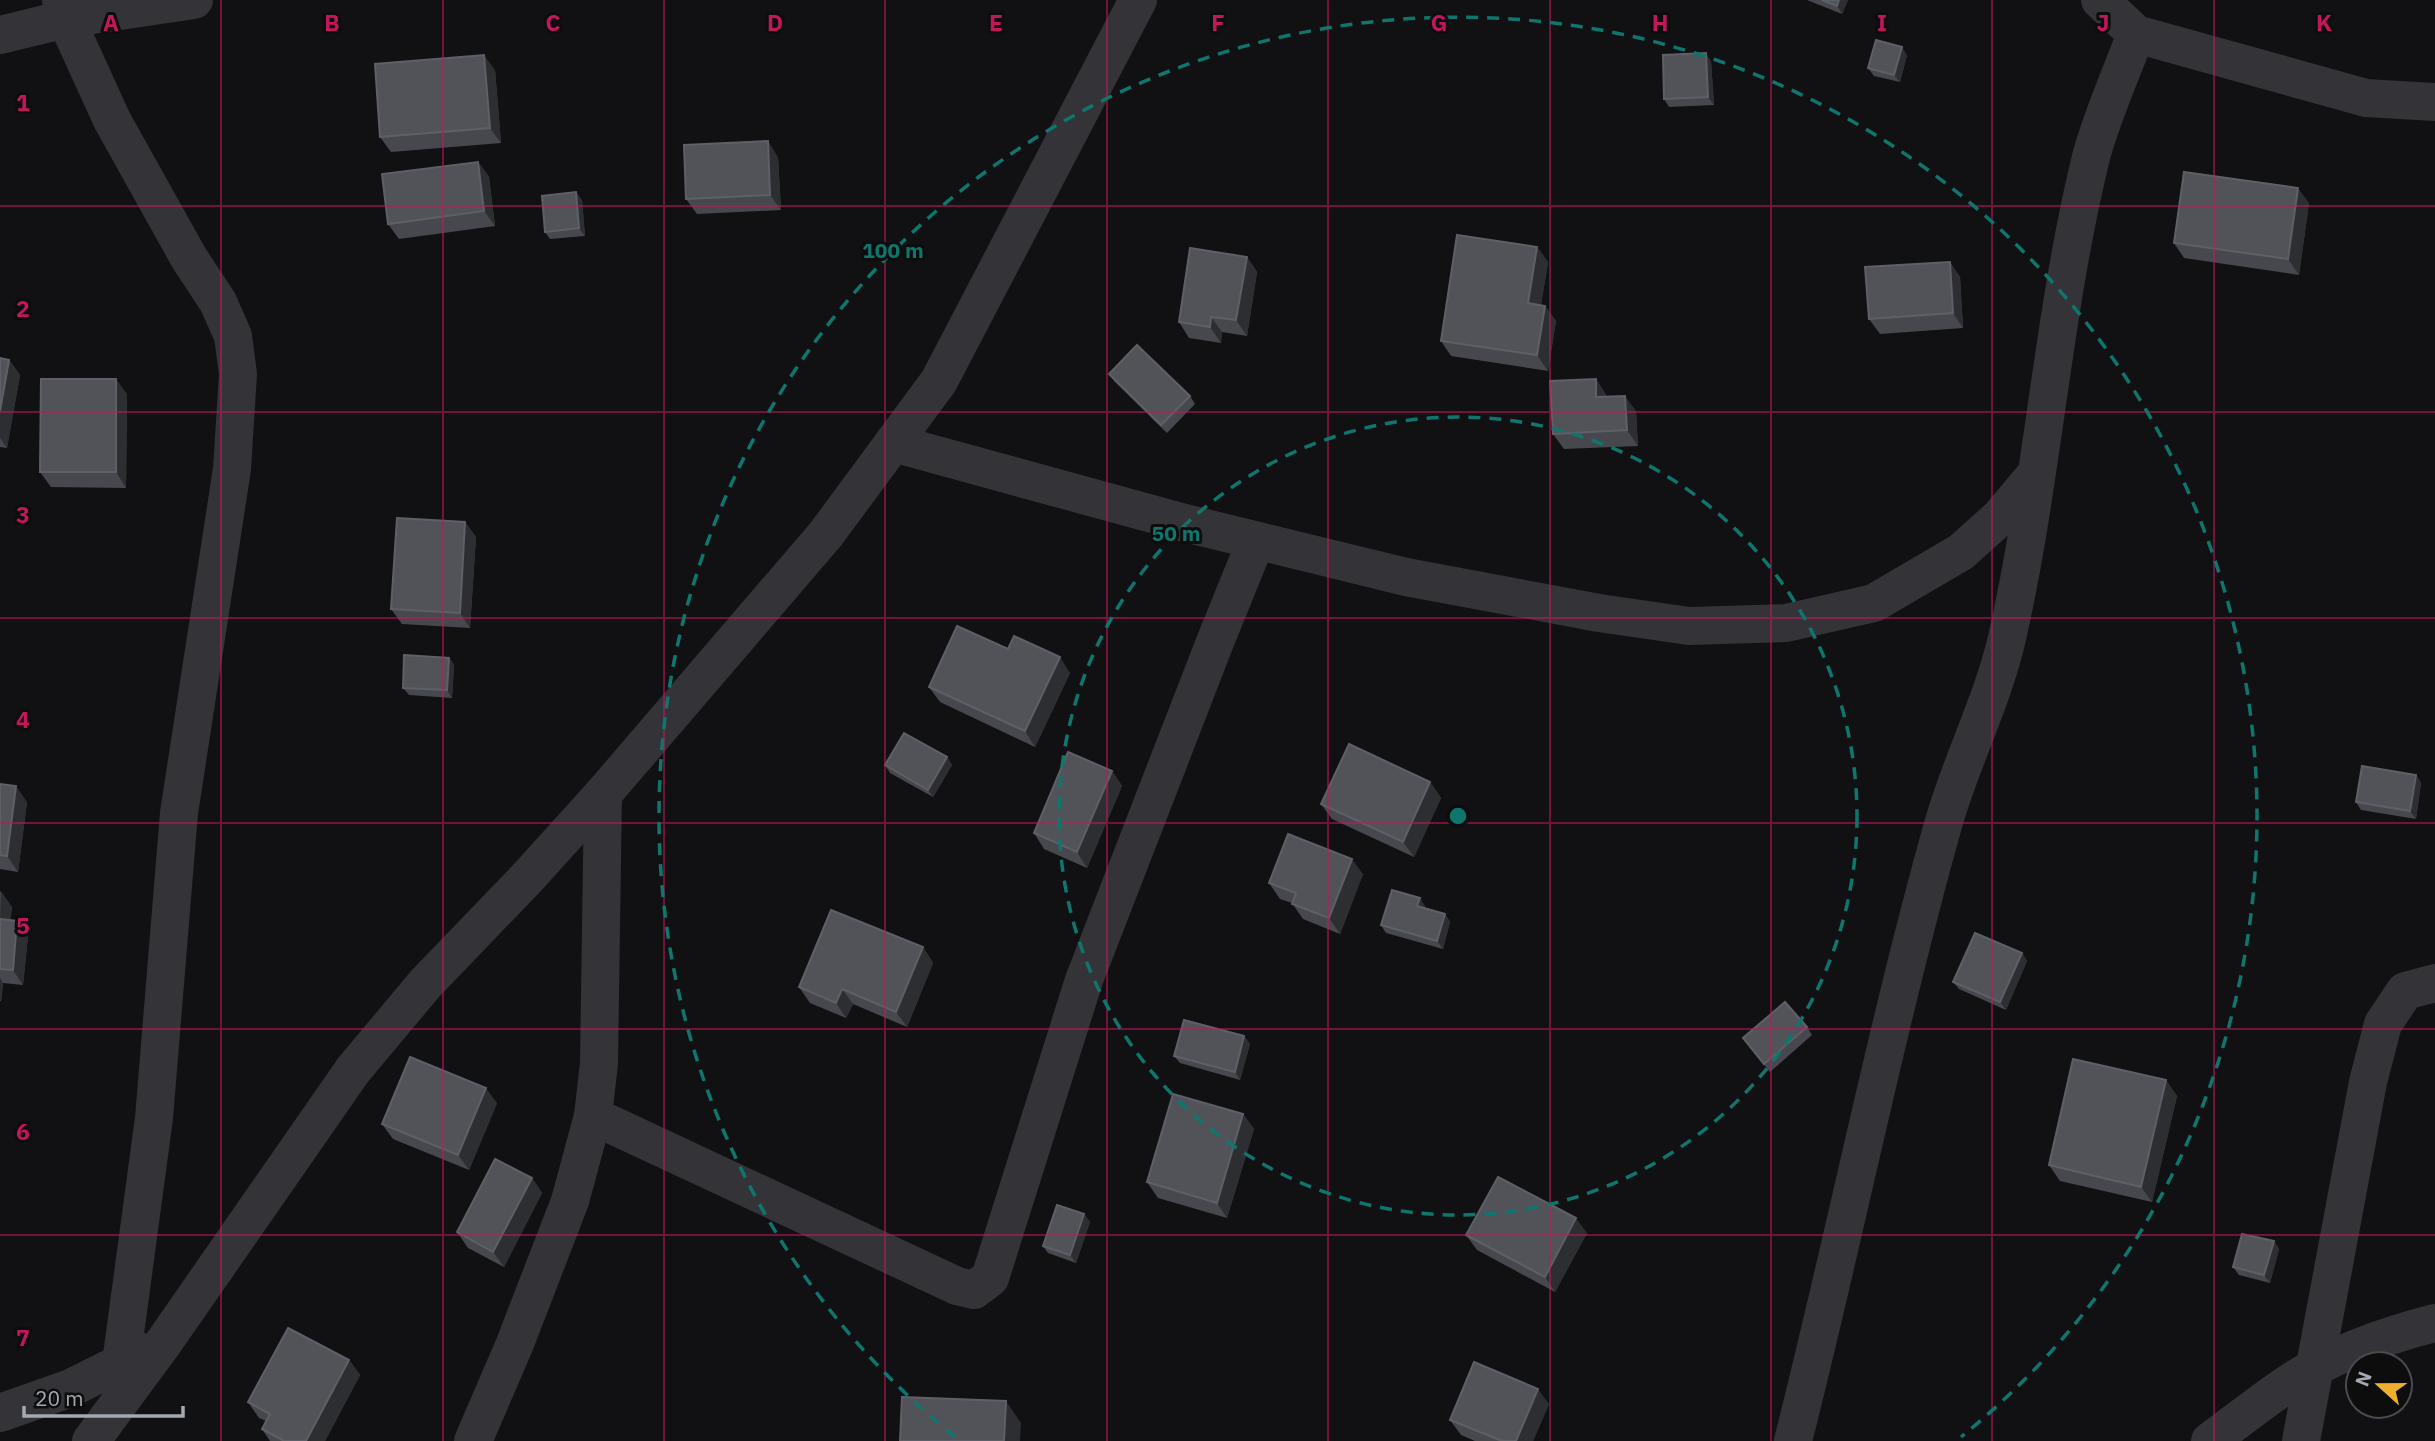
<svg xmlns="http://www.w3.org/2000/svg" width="2435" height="1441" font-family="'IBM Plex Sans',sans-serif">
	<rect width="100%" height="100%" fill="#111113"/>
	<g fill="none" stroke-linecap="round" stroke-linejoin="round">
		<g stroke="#333338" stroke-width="38">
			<path d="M61,0L66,19L112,120L189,258L218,302L233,336L238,374L232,469L179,813L154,1118L121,1363"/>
			<path d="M2100,0L2136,34L2366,98L2435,102"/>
			<path d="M0,35L66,19L194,0"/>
			<path d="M893,443L1185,523L1406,577L1599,613L1689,626L1786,623L1874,603L1961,552L2000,517L2036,474"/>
			<path d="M593,1116L957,1286L974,1290L990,1278L1084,980L1215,642L1256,541"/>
			<path d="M0,1413L71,1388L143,1352"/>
			<path d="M91,1441L164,1342L353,1070L425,984L527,878L603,794L826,534L939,381L1138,0"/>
			<path d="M473,1441L514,1346L570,1201L593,1116L599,1063L603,794"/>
			<path d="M1793,1441C1845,1236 1886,1028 1943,825C1961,761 1992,703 2007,638C2043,480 2052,316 2091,157C2102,116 2121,74 2136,34"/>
			<path d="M2210,1441C2236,1422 2262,1401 2289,1383C2333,1354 2384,1336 2435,1323"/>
			<path d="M2301,1441L2368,1082L2383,1024L2405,991L2435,983"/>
		</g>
	</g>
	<g fill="#47484e">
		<path d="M1807,0H1848L1842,14Z"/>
		<path d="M1907,55L1900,82L1874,76L1868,68Z"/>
		<path d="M1711,61L1714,105L1669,107L1664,99Z"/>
		<path d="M495,70L501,143L391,152L380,137Z"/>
		<path d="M778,157L781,210L697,214L686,199Z"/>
		<path d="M478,162L489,177L495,226L399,239L388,224Z"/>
		<path d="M582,200L585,236L550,239L545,232Z"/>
		<path d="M2309,203L2299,275L2184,258L2174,243Z"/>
		<path d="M1537,247L1548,262L1541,305L1545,306L1556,321L1548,371L1451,356L1441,341Z"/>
		<path d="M1247,257L1257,272L1247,336L1222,332L1221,343L1189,338L1179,322Z"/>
		<path d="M1950,262L1960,277L1963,328L1880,334L1869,319Z"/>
		<path d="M0,358L9,360L20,375L7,448L0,447Z"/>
		<path d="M1109,374L1190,396L1195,404L1167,433L1115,382Z"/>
		<path d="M1596,379L1606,395V397L1636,411L1638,446L1564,449L1553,434Z"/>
		<path d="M127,394L126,488L51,487L40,472Z"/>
		<path d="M465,522L476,537L470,628L402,624L391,609Z"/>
		<path d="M1008,649L1070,673L1035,747L940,702L929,687Z"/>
		<path d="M449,658L454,665L452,698L409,695L403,688Z"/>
		<path d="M947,757L952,765L933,797L890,773L885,765Z"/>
		<path d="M1112,771L1122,786L1087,868L1044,849L1034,833Z"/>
		<path d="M2416,775L2421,783L2416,819L2361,810L2356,802Z"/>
		<path d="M1430,782L1441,798L1414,857L1332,819L1321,804Z"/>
		<path d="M0,784L27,802L18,872L0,869Z"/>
		<path d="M1363,874L1340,934L1303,919L1292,903L1280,899L1269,883Z"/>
		<path d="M0,891L12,907L10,920L17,921L28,936L23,985L3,983L1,1001H0Z"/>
		<path d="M1425,906L1424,908L1445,914L1450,922L1443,949L1386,933L1381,925Z"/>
		<path d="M923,947L933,963L907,1027L853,1004L846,1018L810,1003L799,987Z"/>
		<path d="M2022,953L2027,961L2006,1010L1959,989L1953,982Z"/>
		<path d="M1807,1027L1812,1035L1770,1072L1743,1038Z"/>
		<path d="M1244,1036L1250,1044L1240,1080L1180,1063L1174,1056Z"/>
		<path d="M2166,1080L2177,1096L2152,1202L2060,1181L2049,1165Z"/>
		<path d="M497,1103L469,1170L393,1139L382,1124Z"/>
		<path d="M1243,1114L1254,1129L1227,1218L1158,1198L1147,1182Z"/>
		<path d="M532,1178L542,1193L504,1267L468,1248L457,1232Z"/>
		<path d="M1084,1214L1090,1222L1076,1263L1048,1253L1043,1246Z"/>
		<path d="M1587,1233L1555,1292L1477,1250L1466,1235Z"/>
		<path d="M2274,1241L2279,1249L2270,1283L2239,1275L2233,1267Z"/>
		<path d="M349,1360L360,1375L325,1441H270L262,1429L266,1421L259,1418L248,1402Z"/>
		<path d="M1549,1404L1533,1441H1475L1461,1435L1450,1420Z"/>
	</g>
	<g fill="#2d2e32">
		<path d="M1839,0H1848L1842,14L1837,6Z"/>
		<path d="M1902,47L1907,55L1900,82L1894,75Z"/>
		<path d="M1706,53L1711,61L1714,105L1708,97Z"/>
		<path d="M484,55L495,70L501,143L490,128Z"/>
		<path d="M768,141L778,157L781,210L770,195Z"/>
		<path d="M478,162L489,177L495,226L484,211Z"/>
		<path d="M2298,188L2309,203L2299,275L2288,259Z"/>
		<path d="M576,192L582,200L585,236L579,228Z"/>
		<path d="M1537,247L1548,262L1539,318L1528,303Z"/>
		<path d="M1247,257L1257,272L1247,336L1236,320Z"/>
		<path d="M1950,262L1960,277L1963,328L1953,313Z"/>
		<path d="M1545,306L1556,321L1548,371L1537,355Z"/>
		<path d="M1211,317L1222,332L1221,343L1210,327Z"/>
		<path d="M9,360L20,375L7,448L0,438V411Z"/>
		<path d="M116,379L127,394L126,488L116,472Z"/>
		<path d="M1596,379L1606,395L1607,412L1596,397Z"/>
		<path d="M1625,396L1636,411L1638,446L1627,430Z"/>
		<path d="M465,522L476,537L470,628L460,613Z"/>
		<path d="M1060,657L1070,673L1035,747L1025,731Z"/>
		<path d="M449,658L454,665L452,698L447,690Z"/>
		<path d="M947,757L952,765L933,797L928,790Z"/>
		<path d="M1112,771L1122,786L1087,868L1077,852Z"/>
		<path d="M2416,775L2421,783L2416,819L2410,811Z"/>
		<path d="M1430,782L1441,798L1414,857L1403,842Z"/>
		<path d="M16,786L27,802L18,872L7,856Z"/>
		<path d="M1352,859L1363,874L1340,934L1329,918Z"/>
		<path d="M1,891L12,907L9,934L0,921Z"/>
		<path d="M1420,898L1425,906L1422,914L1417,906Z"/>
		<path d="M1445,914L1450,922L1443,949L1437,941Z"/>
		<path d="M17,921L28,936L23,985L13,970Z"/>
		<path d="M923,947L933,963L907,1027L896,1012Z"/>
		<path d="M2022,953L2027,961L2006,1010L2000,1002Z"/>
		<path d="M0,978L3,983L1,1001L0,999Z"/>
		<path d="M842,989L853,1004L846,1018L836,1003Z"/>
		<path d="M1244,1036L1250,1044L1240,1080L1235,1072Z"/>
		<path d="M2166,1080L2177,1096L2152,1202L2141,1187Z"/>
		<path d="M486,1088L497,1103L469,1170L458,1155Z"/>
		<path d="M1243,1114L1254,1129L1227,1218L1217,1203Z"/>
		<path d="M532,1178L542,1193L504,1267L493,1252Z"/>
		<path d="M1084,1214L1090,1222L1076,1263L1070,1255Z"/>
		<path d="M1576,1218L1587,1233L1555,1292L1545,1277Z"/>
		<path d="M2274,1241L2279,1249L2270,1283L2264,1275Z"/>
		<path d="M349,1360L360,1375L325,1441H306Z"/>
		<path d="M1538,1389L1549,1404L1533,1441H1516Z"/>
		<path d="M1006,1401L1021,1423L1020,1441H1004Z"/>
	</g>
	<g fill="#515359" stroke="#5e6067" stroke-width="2">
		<path d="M1822,0H1839L1837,6Z"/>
		<path d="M1876,40L1902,47L1894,75L1868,68Z"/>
		<path d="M1706,53L1708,97L1664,99L1663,55Z"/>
		<path d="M484,55L490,128L380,137L375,64Z"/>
		<path d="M768,141L770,195L686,199L684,145Z"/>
		<path d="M478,162L484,211L388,224L382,174Z"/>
		<path d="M2184,172L2298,188L2288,259L2174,243Z"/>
		<path d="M576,192L579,228L545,232L542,196Z"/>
		<path d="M1457,235L1537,247L1528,303L1545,306L1537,355L1441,341Z"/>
		<path d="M1190,248L1247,257L1236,320L1211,317L1210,327L1179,322Z"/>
		<path d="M1950,262L1953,313L1869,319L1865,267Z"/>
		<path d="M1137,345L1190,396L1161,425L1109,374Z"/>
		<path d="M0,358L9,360L0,411Z"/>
		<path d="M41,379H116V472H40Z"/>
		<path d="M1596,379V397L1625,396L1627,430L1553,434L1550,381Z"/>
		<path d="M397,518L465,522L460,613L391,609Z"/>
		<path d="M957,626L1008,649L1014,636L1060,657L1025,731L929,687Z"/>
		<path d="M404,655L449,658L447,690L403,688Z"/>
		<path d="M904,733L947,757L928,790L885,765Z"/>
		<path d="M1349,744L1430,782L1403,842L1321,804Z"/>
		<path d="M1068,752L1112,771L1077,852L1034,833Z"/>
		<path d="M2362,766L2416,775L2410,811L2356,802Z"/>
		<path d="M0,784L16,786L7,856L0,855Z"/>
		<path d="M1288,834L1352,859L1329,918L1292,904L1296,893L1269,883Z"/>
		<path d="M1392,890L1420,898L1417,906L1445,914L1437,941L1381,925Z"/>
		<path d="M831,910L923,947L896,1012L842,989L836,1003L799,987Z"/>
		<path d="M0,919L17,921L13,970L0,969Z"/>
		<path d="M1975,933L2022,953L2000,1002L1953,982Z"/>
		<path d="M1785,1002L1807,1027L1764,1064L1743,1038Z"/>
		<path d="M1184,1020L1244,1036L1235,1072L1174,1056Z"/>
		<path d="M410,1057L486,1088L458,1155L382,1124Z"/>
		<path d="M2073,1059L2166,1080L2141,1187L2049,1165Z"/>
		<path d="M1173,1094L1243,1114L1217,1203L1147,1182Z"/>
		<path d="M495,1159L532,1178L493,1252L457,1232Z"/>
		<path d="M1498,1177L1576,1218L1545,1277L1466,1235Z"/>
		<path d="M1057,1205L1084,1214L1070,1255L1043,1246Z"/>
		<path d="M2242,1234L2274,1241L2264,1275L2233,1267Z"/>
		<path d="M288,1328L349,1360L306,1441H284L262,1429L270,1414L248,1402Z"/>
		<path d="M1474,1362L1538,1389L1516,1441H1502L1450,1420Z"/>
		<path d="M902,1397L1006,1401L1004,1441H900Z"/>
	</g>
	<path fill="none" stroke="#c2185b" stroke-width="2" stroke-opacity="0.55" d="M221,0V1441M443,0V1441M664,0V1441M885,0V1441M1107,0V1441M1328,0V1441M1550,0V1441M1771,0V1441M1992,0V1441M2214,0V1441M0,206H2435M0,412H2435M0,618H2435M0,823H2435M0,1029H2435M0,1235H2435"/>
	<g fill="none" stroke="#0f766e" stroke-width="3.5" stroke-dasharray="12 9">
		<circle cx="1458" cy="816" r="399"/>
		<path d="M955 1437A799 799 0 1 1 1961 1437"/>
	</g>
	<g font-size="23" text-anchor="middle" font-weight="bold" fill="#c2185b" stroke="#0d0d0e" stroke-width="6" stroke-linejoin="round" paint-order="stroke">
		<text x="111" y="31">A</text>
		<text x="332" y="31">B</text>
		<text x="553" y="31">C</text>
		<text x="775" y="31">D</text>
		<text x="996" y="31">E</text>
		<text x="1218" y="31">F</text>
		<text x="1439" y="31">G</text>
		<text x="1660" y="31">H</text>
		<text x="1882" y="31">I</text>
		<text x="2103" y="31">J</text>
		<text x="2324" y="31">K</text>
		<text x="23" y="111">1</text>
		<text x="23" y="317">2</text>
		<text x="23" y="523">3</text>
		<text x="23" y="728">4</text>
		<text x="23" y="934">5</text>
		<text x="23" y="1140">6</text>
		<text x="23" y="1346">7</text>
	</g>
	<circle cx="1458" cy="816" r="10" fill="#0f766e" stroke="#0d0d0e" stroke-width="3.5"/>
	<g font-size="21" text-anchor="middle" font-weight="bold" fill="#0f766e" stroke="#0d0d0e" stroke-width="6" stroke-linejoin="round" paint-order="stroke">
		<text x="893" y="258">100 m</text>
		<text x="1176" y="541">50 m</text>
	</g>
	<g transform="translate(2379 1385) rotate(291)"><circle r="33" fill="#0d0d0e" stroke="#494b50" stroke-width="2"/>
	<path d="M0-5L12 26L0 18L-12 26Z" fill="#eeae2e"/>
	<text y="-10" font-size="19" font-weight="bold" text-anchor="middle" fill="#a3a8b3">N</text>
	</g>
	<path d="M24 1406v10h159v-10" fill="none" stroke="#a3a8b3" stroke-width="3.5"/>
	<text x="35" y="1406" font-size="21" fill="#a3a8b3" stroke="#0d0d0e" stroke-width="5" paint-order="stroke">20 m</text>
</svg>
